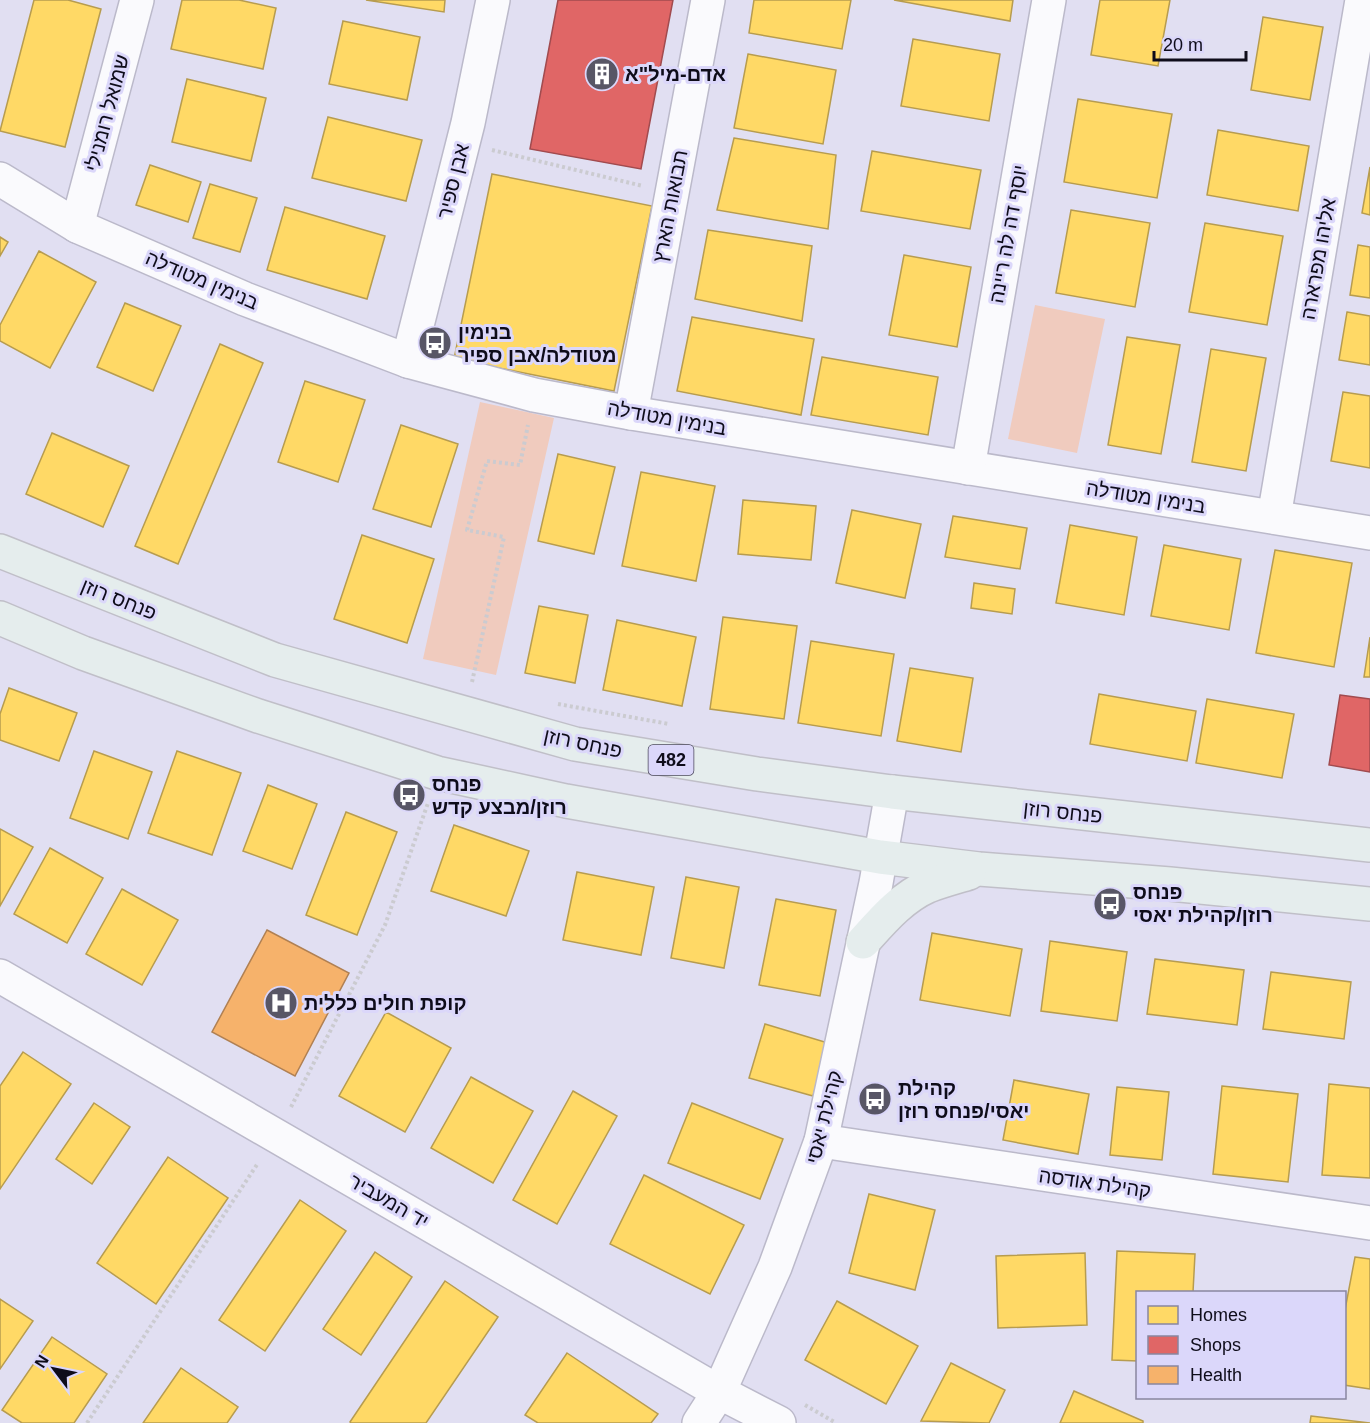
<svg xmlns="http://www.w3.org/2000/svg" width="1370" height="1423" font-family="Helvetica,'Noto Sans Hebrew',sans-serif">
	<rect width="100%" height="100%" fill="#e1dff2"/>
	<g fill="#f0cbbe">
		<path d="M1035,305L1105,319L1077,453L1008,439Z"/>
		<path d="M480,402L554,418L496,675L423,659Z"/>
	</g>
	<g fill="#ffd966" stroke="#b79c4f" stroke-width="1.5">
		<path d="M34,0H68L101,9L65,147L0,131Z"/>
		<path d="M182,0H239L276,8L263,69L171,49Z"/>
		<path d="M366,0H445L444,12Z"/>
		<path d="M754,0H851L842,49L749,33Z"/>
		<path d="M894,0H1013L1010,21Z"/>
		<path d="M1100,0H1170L1158,66L1091,55Z"/>
		<path d="M1263,17L1323,27L1310,100L1251,90Z"/>
		<path d="M343,21L420,37L407,100L329,84Z"/>
		<path d="M913,39L1000,54L989,121L901,106Z"/>
		<path d="M748,54L836,70L823,144L734,128Z"/>
		<path d="M187,79L266,98L251,161L172,142Z"/>
		<path d="M1078,99L1172,114L1157,198L1064,182Z"/>
		<path d="M328,117L422,140L406,201L312,178Z"/>
		<path d="M1218,130L1309,146L1298,211L1207,195Z"/>
		<path d="M734,138L836,155L828,229L717,210Z"/>
		<path d="M872,151L981,170L970,229L861,211Z"/>
		<path d="M150,165L201,182L188,222L136,205Z"/>
		<path d="M1370,167V215L1362,213Z"/>
		<path d="M492,174L652,206L614,391L454,359Z"/>
		<path d="M210,184L257,198L240,252L193,238Z"/>
		<path d="M285,207L385,236L367,299L267,270Z"/>
		<path d="M1071,210L1150,223L1135,307L1056,293Z"/>
		<path d="M1205,223L1283,236L1267,325L1189,312Z"/>
		<path d="M708,230L812,246L802,321L695,299Z"/>
		<path d="M0,237L8,242L0,256Z"/>
		<path d="M1358,245L1370,247V298L1350,295Z"/>
		<path d="M39,251L96,282L50,368L0,341V325Z"/>
		<path d="M904,255L971,267L957,347L889,335Z"/>
		<path d="M125,303L181,326L153,391L97,367Z"/>
		<path d="M1347,312L1370,316V365L1339,360Z"/>
		<path d="M692,317L814,339L801,415L677,391Z"/>
		<path d="M1127,337L1180,345L1161,454L1108,445Z"/>
		<path d="M220,344L263,363L178,564L135,546Z"/>
		<path d="M1211,349L1266,358L1246,471L1192,462Z"/>
		<path d="M822,357L938,377L928,435L811,415Z"/>
		<path d="M305,381L365,400L338,482L278,462Z"/>
		<path d="M1343,392L1370,396V468L1331,461Z"/>
		<path d="M401,425L458,444L431,527L373,509Z"/>
		<path d="M52,433L129,466L103,527L26,494Z"/>
		<path d="M558,454L615,467L594,554L538,541Z"/>
		<path d="M641,472L715,486L696,581L622,566Z"/>
		<path d="M743,500L816,506L811,560L738,554Z"/>
		<path d="M852,510L921,524L905,598L836,583Z"/>
		<path d="M953,516L1027,528L1020,569L945,557Z"/>
		<path d="M1070,525L1137,537L1124,615L1056,603Z"/>
		<path d="M362,535L434,559L407,643L334,619Z"/>
		<path d="M1164,545L1241,559L1229,630L1151,616Z"/>
		<path d="M1275,550L1352,563L1334,667L1256,653Z"/>
		<path d="M974,583L1015,589L1012,614L971,608Z"/>
		<path d="M539,606L588,615L575,683L525,673Z"/>
		<path d="M723,617L797,626L784,719L710,709Z"/>
		<path d="M617,620L696,637L682,706L603,690Z"/>
		<path d="M1370,637V677H1364Z"/>
		<path d="M811,641L894,654L881,736L798,723Z"/>
		<path d="M910,668L973,678L961,752L897,741Z"/>
		<path d="M9,688L77,713L59,761L0,740V714Z"/>
		<path d="M1099,694L1196,711L1187,761L1090,744Z"/>
		<path d="M1207,699L1294,714L1282,778L1196,763Z"/>
		<path d="M94,751L152,772L128,839L70,818Z"/>
		<path d="M177,751L241,773L212,855L148,833Z"/>
		<path d="M268,785L317,804L292,869L243,851Z"/>
		<path d="M346,812L397,832L357,935L306,915Z"/>
		<path d="M454,825L529,851L506,916L431,891Z"/>
		<path d="M0,829L33,847L0,906Z"/>
		<path d="M50,848L103,878L67,943L14,914Z"/>
		<path d="M577,872L654,887L641,955L563,940Z"/>
		<path d="M686,877L739,887L724,968L671,958Z"/>
		<path d="M122,889L178,920L142,985L86,954Z"/>
		<path d="M776,899L836,910L820,996L759,985Z"/>
		<path d="M932,933L1022,949L1010,1016L920,1000Z"/>
		<path d="M1050,941L1127,952L1117,1021L1041,1011Z"/>
		<path d="M1155,959L1244,970L1237,1025L1147,1014Z"/>
		<path d="M1271,972L1351,982L1344,1039L1263,1029Z"/>
		<path d="M386,1012L451,1048L405,1132L339,1096Z"/>
		<path d="M765,1024L828,1043L813,1096L749,1078Z"/>
		<path d="M23,1052L71,1084L0,1189V1086Z"/>
		<path d="M471,1077L533,1111L493,1183L431,1148Z"/>
		<path d="M1014,1080L1089,1094L1078,1154L1003,1140Z"/>
		<path d="M1329,1084L1370,1088V1178L1322,1175Z"/>
		<path d="M1222,1086L1298,1094L1288,1182L1213,1174Z"/>
		<path d="M1117,1087L1169,1092L1162,1160L1110,1155Z"/>
		<path d="M573,1091L617,1116L557,1224L513,1200Z"/>
		<path d="M94,1103L130,1127L92,1184L56,1159Z"/>
		<path d="M692,1103L783,1139L760,1199L668,1163Z"/>
		<path d="M168,1157L228,1198L156,1304L97,1263Z"/>
		<path d="M644,1175L744,1225L710,1294L610,1244Z"/>
		<path d="M869,1194L935,1210L915,1290L849,1273Z"/>
		<path d="M300,1200L346,1231L265,1351L219,1320Z"/>
		<path d="M1117,1251L1195,1254L1193,1292H1138V1361L1112,1360Z"/>
		<path d="M375,1252L412,1277L361,1355L323,1329Z"/>
		<path d="M1085,1253L1087,1325L998,1328L996,1256Z"/>
		<path d="M1355,1257L1370,1259V1389L1344,1385V1315Z"/>
		<path d="M445,1281L498,1317L426,1423H351L350,1422Z"/>
		<path d="M0,1299L33,1321L0,1369Z"/>
		<path d="M837,1301L918,1346L886,1404L805,1360Z"/>
		<path d="M52,1337L107,1374L74,1423H22L2,1410Z"/>
		<path d="M567,1353L658,1414L651,1423H538L525,1415Z"/>
		<path d="M951,1363L1005,1390L989,1423L921,1421Z"/>
		<path d="M181,1368L238,1407L227,1423H143Z"/>
		<path d="M1074,1391L1143,1421V1423H1060Z"/>
		<path d="M1311,1416L1370,1423H1310Z"/>
	</g>
	<g fill="#e06666" stroke="#a14b4f" stroke-width="1.5">
		<path d="M558,0H673L641,169L530,149Z"/>
		<path d="M1340,695L1370,699V772L1329,765Z"/>
	</g>
	<path fill="#f6b26b" stroke="#b08053" stroke-width="1.5" d="M267,930L349,973L295,1076L212,1032Z"/>
	<g fill="none" stroke-linecap="round" stroke-linejoin="round">
		<defs>
			<g id="minor">
				<path d="M0,179L77,226L245,299L408,361L534,395L631,413L1370,533"/>
				<path d="M77,226L137,0"/>
				<path d="M408,361L468,123L493,0"/>
				<path d="M631,413L708,0"/>
				<path d="M968,468L1049,0"/>
				<path d="M1274,517L1362,0"/>
				<path d="M0,976L719,1392L779,1423"/>
				<path d="M821,1141L1370,1223"/>
				<path d="M699,1423L719,1392L775,1267L821,1141L876,883L892,792"/>
			</g>
			<g id="major">
				<path d="M0,551L275,660L575,744L757,774L892,792L1370,845"/>
				<path d="M0,618L83,653L258,716L437,773L566,801L880,857L979,869L1170,884L1370,904"/>
				<path d="M863,942C882,921 901,898 928,886C941,881 956,877 969,873"/>
			</g>
		</defs>
		<use href="#minor" stroke="#bbb9ca" stroke-width="36"/>
		<use href="#major" stroke="#c0bfc8" stroke-width="36"/>
		<g stroke="#cbcbd0" stroke-width="4" stroke-dasharray="3 3" stroke-linecap="butt">
			<path d="M492,150L643,186"/>
			<path d="M472,682L504,537L467,530L487,461L520,465L528,425"/>
			<path d="M558,704L669,724"/>
			<path d="M291,1107L385,925L428,803"/>
			<path d="M805,1405L836,1423"/>
			<path d="M87,1423L258,1163"/>
		</g>
		<use href="#minor" stroke="#fafafd" stroke-width="33"/>
		<use href="#major" stroke="#e5eded" stroke-width="33"/>
	</g>
	<defs>
		<symbol id="building-disc" viewBox="-11 -11 22 22"><circle r="9.5" fill="#585666" stroke="#dbd7fa"/><path d="M-4-6H4V6H1V3H-1V6H-4ZM-2.5-4.3h1.7v1.8h-1.7ZM.8-4.3h1.7v1.8H.8ZM-2.5-1h1.7V.8h-1.7ZM.8-1h1.7V.8H.8Z" fill="#fff"/></symbol>
		<symbol id="bus-disc" viewBox="-11 -11 22 22"><circle r="9.5" fill="#585666" stroke="#dbd7fa"/><path d="M-5-6H5V4H4V6H2V4H-2V6H-4V4H-5ZM-3.5-4V0h7V-4ZM-3.5 1.2v1.5H-2V1.2ZM2 1.2v1.5H3.5V1.2Z" fill="#fff"/></symbol>
		<symbol id="hospital-disc" viewBox="-11 -11 22 22"><circle r="9.5" fill="#585666" stroke="#dbd7fa"/><path d="M-5-5h3v3.5h4V-5h3V5h-3V1.5h-4V5h-3Z" fill="#fff"/></symbol>
	</defs>
	<g fill-rule="evenodd">
		<use href="#building-disc" x="583" y="55" width="38" height="38"/>
		<use href="#bus-disc" x="416" y="324" width="38" height="38"/>
		<use href="#bus-disc" x="390" y="776" width="38" height="38"/>
		<use href="#bus-disc" x="1091" y="885" width="38" height="38"/>
		<use href="#hospital-disc" x="262" y="984" width="38" height="38"/>
		<use href="#bus-disc" x="856" y="1080" width="38" height="38"/>
	</g>
	<g text-anchor="middle" stroke-width="6" stroke-linejoin="round" paint-order="stroke">
		<rect fill="#dbd7fa" stroke="#4c495d" stroke-width="1.5" x="648.5" y="745" width="45" height="30" rx="4.5"/>
		<g font-size="18" font-weight="bold" fill="#0e0c1a">
			<text x="671" y="766">482</text>
		</g>
		<g font-size="20" font-weight="bold" fill="#0e0c1a" stroke="#dbd7fa" text-anchor="start">
			<text x="625" y="81">אדם-מיל"א</text>
			<text x="458" y="339">בנימין<tspan x="458" dy="23">מטודלה/אבן ספיר</tspan></text>
			<text x="432" y="791">פנחס<tspan x="432" dy="23">רוזן/מבצע קדש</tspan></text>
			<text x="1133" y="899">פנחס<tspan x="1133" dy="23">רוזן/קהילת יאסי</tspan></text>
			<text x="304" y="1010">קופת חולים כללית</text>
			<text x="898" y="1095">קהילת<tspan x="898" dy="23">יאסי/פנחס רוזן</tspan></text>
		</g>
		<g font-size="20" fill="#0e0c1a" stroke="#dbd7fa">
			<text transform="translate(107 113) rotate(-75)" y="7">שמואל רומנילי</text>
			<text transform="translate(453 181) rotate(-76)" y="7">אבן ספיר</text>
			<text transform="translate(670 206) rotate(-79)" y="7">תבואות הארץ</text>
			<text transform="translate(1008 234) rotate(-80)" y="7">יוסף דה לה ריינה</text>
			<text transform="translate(1318 259) rotate(-80)" y="7">אליהו מפרארה</text>
			<text transform="translate(202 280) rotate(23)" y="7">בנימין מטודלה</text>
			<text transform="translate(667 418) rotate(10)" y="7">בנימין מטודלה</text>
			<text transform="translate(1146 497) rotate(9)" y="7">בנימין מטודלה</text>
			<text transform="translate(119 599) rotate(22)" y="7">פנחס רוזן</text>
			<text transform="translate(583 743) rotate(12)" y="7">פנחס רוזן</text>
			<text transform="translate(1063 812) rotate(6)" y="7">פנחס רוזן</text>
			<text transform="translate(824 1117) rotate(-76)" y="7">קהילת יאסי</text>
			<text transform="translate(1095 1183) rotate(8)" y="7">קהילת אודסה</text>
			<text transform="translate(389 1201) rotate(30)" y="7">יד המעביר</text>
		</g>
	</g>
	<rect x="1136" y="1291" width="210" height="108" fill="#dbd7fa" stroke="#8986a0" stroke-width="1.5"/>
	<rect x="1148" y="1306" width="30" height="18" fill="#ffd966" stroke="#8986a0" stroke-width="1.5"/>
	<text x="1190" y="1321" font-size="18" fill="#0e0c1a">Homes</text>
	<rect x="1148" y="1336" width="30" height="18" fill="#e06666" stroke="#8986a0" stroke-width="1.5"/>
	<text x="1190" y="1351" font-size="18" fill="#0e0c1a">Shops</text>
	<rect x="1148" y="1366" width="30" height="18" fill="#f6b26b" stroke="#8986a0" stroke-width="1.5"/>
	<text x="1190" y="1381" font-size="18" fill="#0e0c1a">Health</text>
	<g transform="translate(54 1369) rotate(302)" stroke="#dbd7fa" stroke-width="4.5" paint-order="stroke">
	<path d="M0-4.5L10 22L0 15L-10 22Z" fill="#0e0c1a"/>
	<text y="-9" font-size="16" font-weight="bold" text-anchor="middle" fill="#0e0c1a">N</text>
	</g>
	<path d="M1154 51v9h92v-9" fill="none" stroke="#0e0c1a" stroke-width="3"/>
	<text x="1163" y="51" font-size="18" fill="#0e0c1a" stroke="#dbd7fa" stroke-width="4.5" paint-order="stroke">20 m</text>
</svg>
